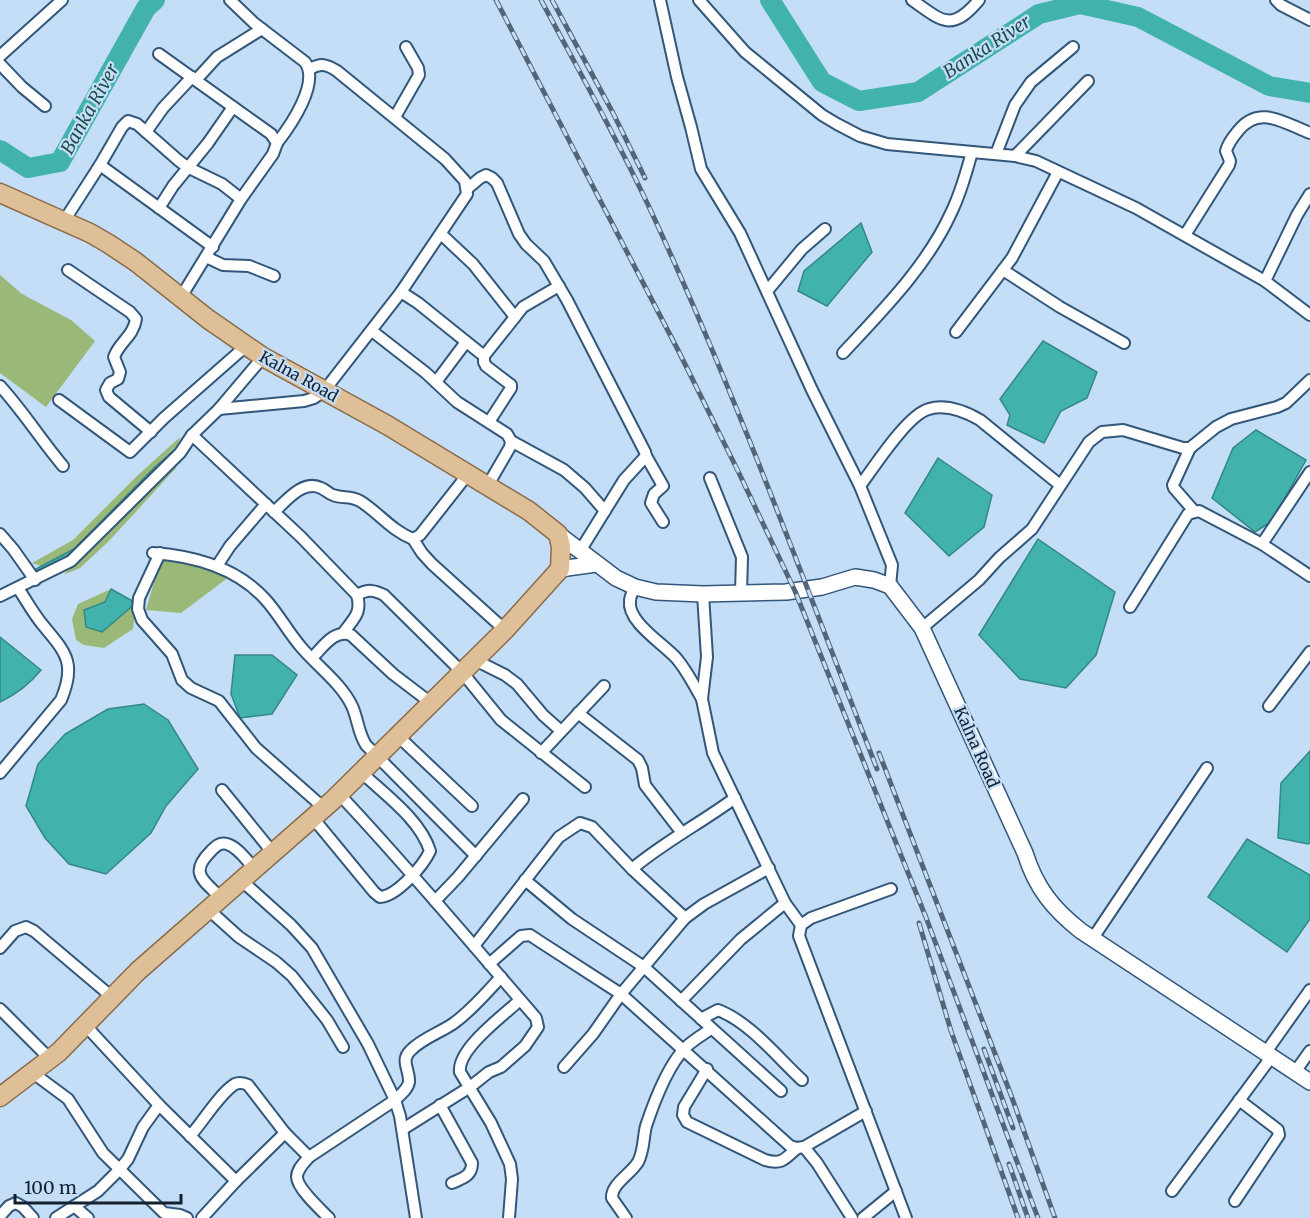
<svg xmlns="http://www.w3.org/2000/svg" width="1310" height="1218" font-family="Merriweather,serif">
	<rect width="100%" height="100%" fill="#c5def7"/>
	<g fill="#9ab978">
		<path d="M0,275L22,294L71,320L95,341L46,407L0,373Z"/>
		<path d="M180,437L178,444L74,549L44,567L32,563L73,540L138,475Z"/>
		<path d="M174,465L176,468L109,541L80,568L63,575L106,536Z"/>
		<path d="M161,558L203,564L229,577L181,613L146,610Z"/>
		<path d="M111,589L105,602L85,610L102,632L136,603L133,629L104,648L84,645L76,640L72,619L78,604Z"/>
	</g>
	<g fill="#41b3ac" stroke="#338887" stroke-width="1.5">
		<path d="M861,223L872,252L827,306L798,291L804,271Z"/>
		<path d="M1043,341L1097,372L1087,398L1061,411L1044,443L1007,425L1010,415L1000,399Z"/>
		<path d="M1256,430L1306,460L1272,521L1255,532L1212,498L1233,448Z"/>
		<path d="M183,442V448L72,558L42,572L34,570L74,549L154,468Z"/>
		<path d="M938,458L992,495L984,527L949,556L905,513Z"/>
		<path d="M1038,539L1115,592L1096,655L1066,688L1020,679L979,635Z"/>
		<path d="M111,589L136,603L102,632L86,627L84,610L105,602Z"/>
		<path d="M0,637L41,670C29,685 17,694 0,702Z"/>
		<path d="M235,655H272L297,675L272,714L240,718L231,694Z"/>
		<path d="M144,704L168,720L198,769L166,806L151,833L106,874L69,864L45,838L26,806L38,764L65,734L108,709Z"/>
		<path d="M1310,751V843L1308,844L1278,838L1281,783Z"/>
		<path d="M1247,839L1310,875V919L1287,952L1208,897Z"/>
	</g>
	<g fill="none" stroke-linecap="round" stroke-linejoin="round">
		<g stroke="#41b3ac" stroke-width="20">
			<path d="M770,0L822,82L859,101L918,92L1039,14L1080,4L1138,17L1269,86L1310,93"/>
			<path d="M0,150L28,168L60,162L146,8L155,0"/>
		</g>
		<defs>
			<g id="street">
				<path d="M230,0L254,23L305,62C320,83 291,125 277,143"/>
				<path d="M660,0L677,77L691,127L701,169L740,233L812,390L860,486L892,565L890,586"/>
				<path d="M699,0L745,52L822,115L837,124L860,136L887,144L1015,156L1036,161L1136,208L1265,281L1310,315"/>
				<path d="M912,0C942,21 951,33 979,0"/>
				<path d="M1276,0L1281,5L1310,20"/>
				<path d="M159,54L271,134L277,143L273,154L241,199L181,297"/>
				<path d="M0,56L62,0"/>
				<path d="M0,64L22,87L45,106"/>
				<path d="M196,80L217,57L262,29"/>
				<path d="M395,117L419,75L418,68L406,47"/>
				<path d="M146,132L163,108L192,77"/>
				<path d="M996,154L1015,105L1031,82L1073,47"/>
				<path d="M1015,156L1088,81"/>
				<path d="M100,165L213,247"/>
				<path d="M467,189L480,178L486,175L492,178L497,183L519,234L526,244L544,261L567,300L645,452L646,456L624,480L580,551"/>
				<path d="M159,208L173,186L208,143L233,107"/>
				<path d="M64,221L100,165L122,127L128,121L137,124L178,160L187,167L222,184L241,199"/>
				<path d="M441,234L473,264L515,317"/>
				<path d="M1185,235L1229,165L1230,161L1226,151C1228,143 1233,137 1238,131C1259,104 1284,123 1310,133"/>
				<path d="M206,257L223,265L249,266L274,276"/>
				<path d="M68,270L130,312L136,319C133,337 120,341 114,357L120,372L118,379L110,383L106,390L109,397L151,432"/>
				<path d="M1003,270L1060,307L1124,343"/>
				<path d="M1265,281L1297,215L1310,194"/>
				<path d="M768,290L802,249L825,229"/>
				<path d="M401,292L418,303L484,356"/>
				<path d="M372,331L426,373L457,402L507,434L511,441L510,447L488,485"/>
				<path d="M956,332L1012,258L1058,172"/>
				<path d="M843,353C882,311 927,266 951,213C961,193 966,173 972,152"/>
				<path d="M436,382L466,342"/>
				<path d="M0,386C23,411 41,440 63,466"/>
				<path d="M59,400L130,452L164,418L246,346"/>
				<path d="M219,409L304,401L314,398L324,391L401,292L467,194L465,181L445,159L337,71C326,64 321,63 310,69"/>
				<path d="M489,422L511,388V385L486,366L484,362V356L523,307L559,286"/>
				<path d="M192,435L301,537L357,595C362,613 354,618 344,632"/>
				<path d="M511,441L564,470L585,488L605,511"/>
				<path d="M1190,448L1173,485L1174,488L1194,511"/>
				<path d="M646,456L663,486L654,494L651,503L663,522"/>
				<path d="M710,478L742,557L741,593"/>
				<path d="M860,486C874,467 908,414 929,409C946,404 966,412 980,420L1060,485"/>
				<path d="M274,512C286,501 303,479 321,488C326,490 329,494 333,495C343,499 350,495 360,501C378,512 392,531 413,539L420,535L468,474"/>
				<path d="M0,534L13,549L35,580"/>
				<path d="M413,539L422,553L432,564L505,630"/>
				<path d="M1262,544L1310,472"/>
				<path d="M153,553C194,556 236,567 265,599C278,613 288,632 301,647C317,666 341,683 352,706C358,719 358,733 366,745L476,856"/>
				<path d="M160,553L139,598L138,609L142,620L172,654L182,680L191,688L219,701L256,748L324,808"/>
				<path d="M217,566L230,546L266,504"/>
				<path d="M635,587C633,591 630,596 630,601C627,622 664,644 677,659C687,671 694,685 702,699"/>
				<path d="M703,594L707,657L702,699L713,753L785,903L801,925"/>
				<path d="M357,595C368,589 374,590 384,595L462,672L501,720L585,787"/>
				<path d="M0,596L71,561L180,453L192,435L219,409L263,357"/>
				<path d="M1130,607L1188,514L1199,511L1262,544L1310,576"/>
				<path d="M922,628L979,580L999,558L1032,529L1089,442L1102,432L1123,430L1183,448H1190L1216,427L1231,419L1277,407L1286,403L1310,380"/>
				<path d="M312,658C323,647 334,629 351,635L393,674L431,703"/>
				<path d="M475,660L505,675L517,684L543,715L561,731"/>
				<path d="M1269,706L1310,652"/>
				<path d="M578,713L638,760L642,768L645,785L682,833"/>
				<path d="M398,736L472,806"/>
				<path d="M541,753L604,686"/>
				<path d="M0,773L61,700C77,662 65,652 42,624C33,613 26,600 18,588"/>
				<path d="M222,790L273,853"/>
				<path d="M339,794C407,866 471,943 536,1018L538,1027L525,1046L501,1067L489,1072L470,1087L403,1129"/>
				<path d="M313,818L374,892L380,897C397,896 423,866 430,851C420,819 384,794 361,772"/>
				<path d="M632,869C664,842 701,823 735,798"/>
				<path d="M525,880L572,919L644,967L781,1091"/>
				<path d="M242,881L291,925L312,948L368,1044L395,1100L400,1116L416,1218"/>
				<path d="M891,889L811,918L801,925L799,936L906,1218"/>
				<path d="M222,899C204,880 188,874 211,851C216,846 220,842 227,844C238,847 247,861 255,869"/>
				<path d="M435,901L458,877L523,799"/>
				<path d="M209,910L239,937L276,962L292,976L327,1020L343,1047"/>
				<path d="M1093,938L1207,768"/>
				<path d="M474,946L559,837L580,823L592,827L632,869L685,918"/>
				<path d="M0,948L15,931L26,927L34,931L112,997"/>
				<path d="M489,964L521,936L530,935L539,941L621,994L790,1146L797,1148L804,1147L866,1111"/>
				<path d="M681,1001L741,939L785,903"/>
				<path d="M0,1009L50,1059"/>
				<path d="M701,1019L718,1010C751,1023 777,1057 802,1080"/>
				<path d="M86,1026L159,1105L236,1181"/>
				<path d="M1266,1052L1310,990"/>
				<path d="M564,1067L593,1034L621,994L685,918L704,904L769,868"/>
				<path d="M707,1069L684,1107L683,1115L687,1122L765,1160C782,1165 785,1159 797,1148"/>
				<path d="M1295,1072L1310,1051"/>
				<path d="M33,1073L68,1099L103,1153L164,1213L180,1215L187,1218"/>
				<path d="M440,1105L472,1163C472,1176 463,1178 452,1183"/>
				<path d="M190,1136C203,1122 219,1094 235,1084C240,1082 244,1083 248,1085L285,1133L309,1157"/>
				<path d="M804,1147L817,1163L852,1218"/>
				<path d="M1172,1191L1272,1056"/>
				<path d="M1235,1201L1279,1135L1278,1130L1273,1126L1239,1100"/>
				<path d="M74,1206L88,1218"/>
				<path d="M0,1216L9,1206L16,1203L23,1207L33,1218"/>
				<path d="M56,1218L98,1191L119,1170L128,1159L143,1127L159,1105"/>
				<path d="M202,1218L236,1181L285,1133"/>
				<path d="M329,1218C321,1210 297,1188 297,1177C297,1169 304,1163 309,1157L395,1100C400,1095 408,1089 409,1082C410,1070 400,1061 410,1051C422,1038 440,1033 454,1023C472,1010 486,993 501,977"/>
				<path d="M509,1218L512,1179L510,1164L491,1123L460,1072C457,1049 504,1015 520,1000"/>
				<path d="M626,1218L612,1198C611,1184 631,1174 638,1162C644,1151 643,1138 646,1126C654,1102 667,1067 685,1048C692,1041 702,1035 711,1029"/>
				<path d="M863,1218L896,1191"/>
			</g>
			<g id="secondary">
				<path d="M558,534L616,578L635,587L656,592L703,594L786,592L822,587L855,577L874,580L890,586L922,628L1025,853C1036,888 1053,909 1081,931L1310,1082"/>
				<path d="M560,569L596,564"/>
			</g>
			<path id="primary" d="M0,193L90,233L109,244L136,262L208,319L263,357L387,425L529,511L553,530L558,534L561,547L560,569L505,630L332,801L138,971L59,1052L0,1097"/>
		</defs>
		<use href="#street" stroke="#32577b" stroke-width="14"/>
		<use href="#secondary" stroke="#32577b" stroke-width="18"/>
		<use href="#primary" stroke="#896c48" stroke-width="21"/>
		<use href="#street" stroke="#fff" stroke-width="10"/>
		<use href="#secondary" stroke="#fff" stroke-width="15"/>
		<use href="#primary" stroke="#dfbf98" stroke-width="18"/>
		<defs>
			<g id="rail">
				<path d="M496,0L679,352L738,471L795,591L927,920L1038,1218"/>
				<path d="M541,0C578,69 617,138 650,209C735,392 804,581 877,769"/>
				<path d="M552,0L613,113L645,178"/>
				<path d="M879,753L1011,1095L1055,1218"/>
				<path d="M919,923L951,1031L1018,1218"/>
				<path d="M984,1049L1013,1128"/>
				<path d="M1009,1164L1028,1218"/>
			</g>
		</defs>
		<use href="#rail" stroke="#536679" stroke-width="5"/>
		<use href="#rail" stroke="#c5def7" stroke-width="3" stroke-dasharray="9" stroke-linecap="butt"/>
	</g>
	<g text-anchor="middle" stroke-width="4.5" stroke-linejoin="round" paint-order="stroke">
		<g font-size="16" fill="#122231" stroke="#c5def7">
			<text transform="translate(299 376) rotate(29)" y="6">Kalna Road</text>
			<text transform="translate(977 747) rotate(66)" y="6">Kalna Road</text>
		</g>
		<g font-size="18" font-style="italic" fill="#1e4f4c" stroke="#c5def7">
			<text transform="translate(987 47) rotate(-33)" y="6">Banka River</text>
			<text transform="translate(90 109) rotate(-61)" y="6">Banka River</text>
		</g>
	</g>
	<path d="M15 1194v9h166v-9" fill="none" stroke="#122231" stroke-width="3"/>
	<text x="24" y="1194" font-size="18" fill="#122231" stroke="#c5def7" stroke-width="4.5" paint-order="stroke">100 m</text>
</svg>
